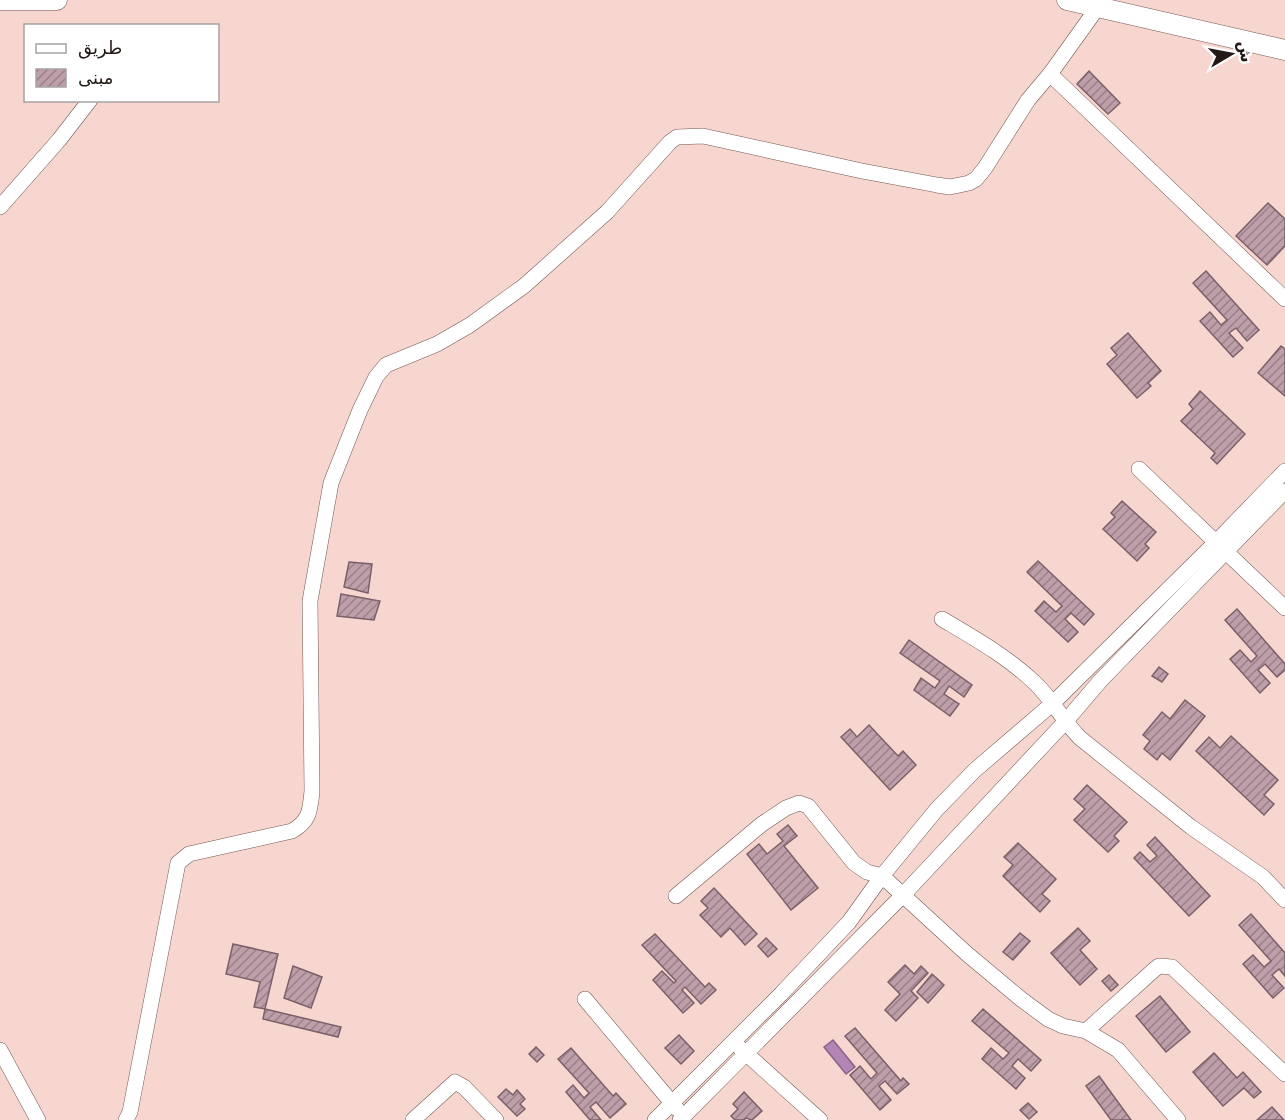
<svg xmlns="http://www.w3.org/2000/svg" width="1285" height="1120" font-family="'DejaVu Sans',Cairo,sans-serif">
	<defs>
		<pattern id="building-hatch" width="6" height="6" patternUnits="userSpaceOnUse" patternTransform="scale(1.5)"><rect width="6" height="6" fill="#be9fa9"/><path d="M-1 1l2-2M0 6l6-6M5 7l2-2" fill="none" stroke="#9a8189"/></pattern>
	</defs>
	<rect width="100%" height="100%" fill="#f8d6d0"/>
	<path fill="#b384b5" stroke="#886486" stroke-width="1.5" d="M833,1040L855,1067L846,1074L824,1047Z"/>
	<g fill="url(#building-hatch)" stroke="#7b6068" stroke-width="1.5">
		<path d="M1089,71L1120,103L1108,114L1077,84Z"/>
		<path d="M1268,203L1285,219V246L1267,265L1236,236Z"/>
		<path d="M1206,271L1259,330L1247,341L1236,328L1229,333L1243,348L1233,357L1200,321L1210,312L1221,325L1227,320L1193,283Z"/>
		<path d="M1128,333L1161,371L1148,383L1151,386L1137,398L1107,364L1117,355L1111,348Z"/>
		<path d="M1281,346L1285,349V396L1258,373Z"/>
		<path d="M1200,391L1245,434L1217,464L1211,458L1215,453L1181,421L1193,409L1189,404Z"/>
		<path d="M1122,501L1156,532L1145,544L1149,548L1137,561L1103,529L1115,517L1111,513Z"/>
		<path d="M1038,561L1094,614L1084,625L1071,613L1065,619L1078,632L1068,642L1035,611L1044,601L1056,612L1062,606L1027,572Z"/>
		<path d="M349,562L372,564L368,593L344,587Z"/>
		<path d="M341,594L380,601L374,620L337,616Z"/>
		<path d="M1237,609L1285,664V670L1277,677L1265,664L1258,670L1270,683L1260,693L1230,659L1240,650L1251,662L1257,656L1225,620Z"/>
		<path d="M909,640L972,685L964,697L949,686L944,694L959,704L950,716L914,690L921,678L935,688L940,681L900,653Z"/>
		<path d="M1159,667L1168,674L1162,682L1152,676Z"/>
		<path d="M1185,700L1205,716L1170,760L1162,753L1157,760L1144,749L1150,741L1143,735L1162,712L1170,719Z"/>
		<path d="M869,725L898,756L903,751L916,765L890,790L841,737L850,729L857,737Z"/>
		<path d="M1231,736L1278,780L1264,795L1274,804L1264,815L1196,751L1209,737L1220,748Z"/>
		<path d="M1087,785L1127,822L1114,836L1119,841L1108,852L1074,820L1085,809L1074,799Z"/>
		<path d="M788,825L797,836L784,846L818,888L791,910L747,854L759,844L767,854L783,841L777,834Z"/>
		<path d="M1155,837L1210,896L1189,916L1134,858L1140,852L1150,862L1157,856L1147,845Z"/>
		<path d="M1018,843L1056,879L1042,894L1050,901L1040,912L1003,876L1013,865L1004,857Z"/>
		<path d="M714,888L757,934L745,945L730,928L721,937L700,915L708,908L701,901Z"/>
		<path d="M1251,914L1285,953V976L1279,969L1272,975L1284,988L1273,998L1243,964L1253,955L1264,967L1271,961L1239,925Z"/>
		<path d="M1078,928L1090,941L1080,950L1097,969L1080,985L1051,953Z"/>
		<path d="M1020,933L1030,941L1013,960L1003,952Z"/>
		<path d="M655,934L705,987L709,983L716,990L701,1004L685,987L682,990L694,1003L683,1013L653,980L662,971L674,983L676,981L642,945Z"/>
		<path d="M766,938L777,949L768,957L758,946Z"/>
		<path d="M233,944L278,954L265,1009L254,1007L260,982L226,974Z"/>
		<path d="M905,965L914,974L921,966L928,973L911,991L918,998L896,1021L885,1010L900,994L888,982Z"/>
		<path d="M293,966L322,977L311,1008L284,998Z"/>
		<path d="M932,974L944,985L928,1003L917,992Z"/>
		<path d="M1109,975L1118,985L1111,991L1102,981Z"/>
		<path d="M1160,996L1190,1032L1166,1052L1136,1016Z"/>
		<path d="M265,1009L341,1027L338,1037L263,1019Z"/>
		<path d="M983,1009L1041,1060L1031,1071L1018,1059L1012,1066L1025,1078L1016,1089L982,1059L991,1048L1003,1059L1009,1053L972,1021Z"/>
		<path d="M855,1028L901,1081L903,1078L909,1084L897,1094L885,1081L879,1086L891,1100L880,1110L850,1075L860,1066L871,1079L877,1073L845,1036Z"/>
		<path d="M679,1035L694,1051L681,1064L665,1048Z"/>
		<path d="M536,1047L544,1055L537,1062L529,1054Z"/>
		<path d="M571,1048L613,1096L616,1093L626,1104L610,1118L596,1102L590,1107L601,1120H590L566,1092L573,1085L584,1098L589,1093L558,1059Z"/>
		<path d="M1214,1053L1237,1078L1243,1072L1261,1092L1254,1098L1244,1088L1223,1106L1193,1072Z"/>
		<path d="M1099,1076L1131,1120H1111L1086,1086Z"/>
		<path d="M506,1089L513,1095L517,1090L525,1099L520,1104L525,1109L517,1116L498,1097Z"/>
		<path d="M744,1092L762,1111L752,1120L746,1118L744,1120H735L731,1116L738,1109L733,1104Z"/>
		<path d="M1028,1103L1037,1112L1029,1119L1020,1110Z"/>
		<path d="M1272,1107L1284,1120H1257Z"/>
	</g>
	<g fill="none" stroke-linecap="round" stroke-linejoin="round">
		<defs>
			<g id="minor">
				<path d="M1050,74L1285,299"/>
				<path d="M0,207L59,140L90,100"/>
				<path d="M1139,469L1285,608"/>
				<path d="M942,619C974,638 1008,657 1035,683C1052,699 1063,721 1080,738L1191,827L1263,877L1285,900"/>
				<path d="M676,896L762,824L786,808L799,803L808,806L854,863L867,872L882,876L966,953L1021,999L1048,1019L1063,1026L1086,1031L1118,1050L1178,1120"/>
				<path d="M585,999L677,1109"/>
				<path d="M1086,1031L1155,969L1159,966L1172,967L1285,1074"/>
				<path d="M740,1048L820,1120"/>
				<path d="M0,1050L38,1120"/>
				<path d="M126,1120L130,1112L178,863L189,854L292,831C310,821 310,810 312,791L310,601L331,483L360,410L376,377L386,365L437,344L470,325L524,286L607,212L670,142L677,137L703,136L862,171L937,185L950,187L969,183L976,179L985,168L1028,100L1050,74L1098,7"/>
				<path d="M413,1120L455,1082L464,1087L496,1120"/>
				<path d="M655,1120L781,994L849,922L882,876L937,809L975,770L1052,704L1216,542L1285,471"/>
				<path d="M680,1120L903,895L1065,722L1101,680L1285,491"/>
			</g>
			<g id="major">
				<path d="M0,0H57"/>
				<path d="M1067,0L1285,50"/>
			</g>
		</defs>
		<use href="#minor" stroke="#735752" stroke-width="16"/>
		<use href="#major" stroke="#735752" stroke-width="21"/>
		<use href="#minor" stroke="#fff" stroke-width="15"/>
		<use href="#major" stroke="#fff" stroke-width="20"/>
	</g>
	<rect x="24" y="24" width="195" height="78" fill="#ffffff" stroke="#a7a3a2" stroke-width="1.5"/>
	<rect x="36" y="44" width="30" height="9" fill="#ffffff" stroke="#a7a3a2" stroke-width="1.5"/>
	<text x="78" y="54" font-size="18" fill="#241917">طريق</text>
	<rect x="36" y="69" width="30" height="18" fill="url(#building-hatch)" stroke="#a7a3a2" stroke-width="1.5"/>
	<text x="78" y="84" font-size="18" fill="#241917">مبنى</text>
	<g transform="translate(1231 54) rotate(80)" stroke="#ffffff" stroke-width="4.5" paint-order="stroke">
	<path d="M0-4.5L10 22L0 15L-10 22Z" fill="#241917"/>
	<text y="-9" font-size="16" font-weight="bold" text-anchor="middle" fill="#241917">ش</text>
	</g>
</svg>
